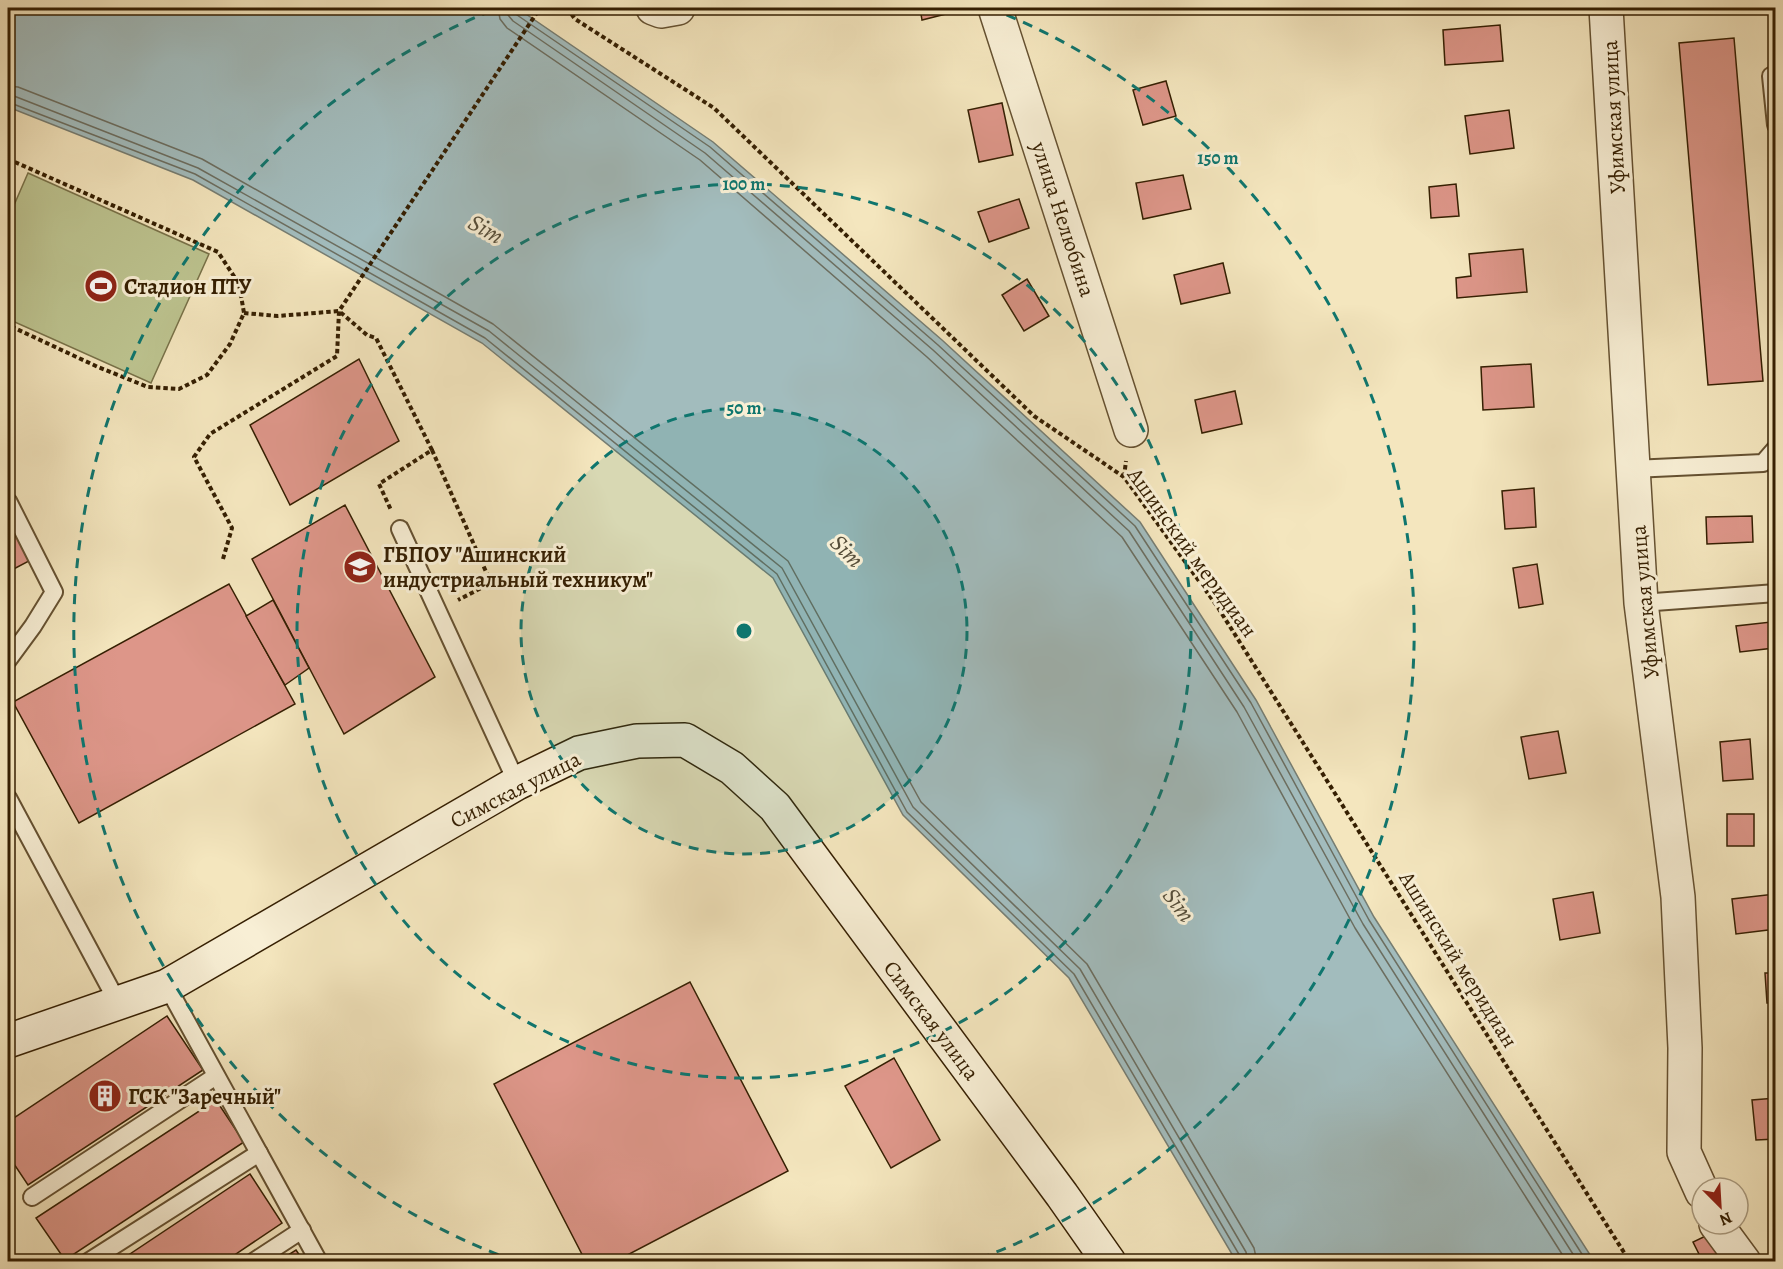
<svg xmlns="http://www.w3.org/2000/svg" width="1783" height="1269" font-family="Alegreya,serif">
	<rect width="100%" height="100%" fill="#f4e6be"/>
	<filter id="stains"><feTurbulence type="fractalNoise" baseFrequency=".00333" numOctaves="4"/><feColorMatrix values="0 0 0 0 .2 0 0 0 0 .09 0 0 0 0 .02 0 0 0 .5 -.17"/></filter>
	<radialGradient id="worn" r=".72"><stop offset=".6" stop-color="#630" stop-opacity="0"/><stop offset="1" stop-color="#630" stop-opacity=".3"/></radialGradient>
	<path fill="#bdc490" stroke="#797249" stroke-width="1.5" d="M28,173L209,254L151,383L8,319V219Z"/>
	<path fill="#a2bcbd" stroke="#767d72" stroke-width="1.5" d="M8,8H517L713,142L942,340L1140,522L1256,700L1374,917L1594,1261H1236L1069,978L903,815L773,578L482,343L193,180L8,107Z"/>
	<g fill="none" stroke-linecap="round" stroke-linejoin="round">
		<g stroke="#6c6e60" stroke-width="1.5">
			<path d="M498,8L500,19L507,28L700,160L927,357L1122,537L1237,712L1355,928L1567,1262"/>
			<path d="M507,8L508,15L513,21L705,153L933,350L1129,531L1244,707L1363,924L1578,1262"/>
			<path d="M514,8L517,15L710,147L938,345L1135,526L1251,703L1369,920L1587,1262"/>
			<path d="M8,86L18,87L202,159L493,324L788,561L921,802L1087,964L1254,1248L1257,1262"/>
			<path d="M8,95L14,96L198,168L489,331L782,568L913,807L1080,969L1246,1252L1248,1262"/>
			<path d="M8,102L195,174L485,338L777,574L907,812L1074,974L1240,1256L1241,1262"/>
		</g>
	</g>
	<g fill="#dd9689" stroke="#351f02" stroke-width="1.5">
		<path d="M920,8H957L958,11L922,20Z"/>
		<path d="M1500,25L1503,61L1445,65L1443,30Z"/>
		<path d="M1734,38L1763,381L1708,385L1679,43Z"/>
		<path d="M1166,81L1176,116L1143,125L1133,90Z"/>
		<path d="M1002,103L1013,155L979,162L968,110Z"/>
		<path d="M1509,110L1514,148L1470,154L1465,116Z"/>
		<path d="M1183,175L1191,209L1143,219L1136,183Z"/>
		<path d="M1456,184L1459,216L1431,218L1429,187Z"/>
		<path d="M1019,199L1029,228L989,242L978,212Z"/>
		<path d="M1523,249L1527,292L1457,298L1456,278L1471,276L1469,254Z"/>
		<path d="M1223,263L1230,293L1181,304L1174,275Z"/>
		<path d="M1027,279L1049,316L1024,331L1002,295Z"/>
		<path d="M359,359L399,441L290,505L250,425Z"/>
		<path d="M1531,364L1534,407L1483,410L1481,367Z"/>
		<path d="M1235,391L1242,424L1202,433L1195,400Z"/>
		<path d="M1534,488L1536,527L1505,529L1502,491Z"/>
		<path d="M345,505L435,677L344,734L252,559Z"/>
		<path d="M1752,516L1753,542L1707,544L1706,517Z"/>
		<path d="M8,519L29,561L8,572Z"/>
		<path d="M1537,564L1543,604L1519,608L1513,568Z"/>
		<path d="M229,584L295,704L79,823L13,702Z"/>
		<path d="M273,600L309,668L285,685L246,616Z"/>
		<path d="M1771,622L1774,648L1740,652L1736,626Z"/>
		<path d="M1558,731L1566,773L1529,779L1521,737Z"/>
		<path d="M1750,739L1753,779L1723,781L1720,742Z"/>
		<rect x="1727" y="814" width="27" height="32"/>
		<path d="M1593,892L1600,933L1560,940L1553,899Z"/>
		<path d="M1775,894L1776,929L1736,934L1732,899Z"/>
		<path d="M1765,973H1776V1003H1767Z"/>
		<path d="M690,982L788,1171L614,1262H586L494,1084Z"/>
		<path d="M167,1016L203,1070L28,1185L8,1155V1122Z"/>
		<path d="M894,1058L940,1140L891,1168L845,1086Z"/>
		<path d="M1776,1098V1139L1756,1140L1752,1100Z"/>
		<path d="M216,1100L244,1142L65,1260L36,1218Z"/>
		<path d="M250,1174L282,1223L224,1262H118Z"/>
		<path d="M1716,1231L1732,1262H1703L1693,1242Z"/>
		<path d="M296,1250L304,1262H277Z"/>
	</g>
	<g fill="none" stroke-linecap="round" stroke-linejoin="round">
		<defs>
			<g id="service">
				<path d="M1776,76H1771L1776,125"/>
				<path d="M1633,469L1763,463L1776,448"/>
				<path d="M8,501L54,592L33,626L8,660"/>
				<path d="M400,529L517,783"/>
				<path d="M1641,603L1776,593"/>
				<path d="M8,798L118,1003"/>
				<path d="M167,986L319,1262"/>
				<path d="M32,1197L216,1076"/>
				<path d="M88,1262L259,1153"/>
				<path d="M253,1262L302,1230"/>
			</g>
			<g id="minor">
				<path d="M653,8L661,11L678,8"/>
				<path d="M995,8L1131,430"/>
				<path d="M1606,8L1641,603L1678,897L1685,1048L1684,1152L1702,1192"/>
				<path d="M1716,1224L1744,1262"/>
			</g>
			<path id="secondary" d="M8,1041L167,986L517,783L579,753L637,741L685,740L732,768L775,807L1062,1195L1109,1262"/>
		</defs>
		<use href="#service" stroke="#655131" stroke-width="20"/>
		<use href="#minor" stroke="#655131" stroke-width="36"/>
		<use href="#secondary" stroke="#351f02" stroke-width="36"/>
		<g stroke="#351f02" stroke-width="4" stroke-dasharray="4.5 3" stroke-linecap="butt">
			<path d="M567,8L575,19L714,108L1034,416L1124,477L1217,606L1630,1262"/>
			<path d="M8,159L218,252L239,284L244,313L230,344L207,375L179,389L148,387L98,367L8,325"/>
			<path d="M244,313L278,316L339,311L367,335L376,338L432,450L379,484L391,510"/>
			<path d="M432,450L491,583L458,600"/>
			<path d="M1124,477L1126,461"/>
			<path d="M223,559L232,528L194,457L210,434L337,356L339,311L540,8"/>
		</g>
		<use href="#service" stroke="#f8efd5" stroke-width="16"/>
		<use href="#minor" stroke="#f8efd5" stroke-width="33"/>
		<use href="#secondary" stroke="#f8efd5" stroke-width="33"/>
	</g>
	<circle cx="744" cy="631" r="223" fill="#0f766e" fill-opacity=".12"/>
	<g fill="none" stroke="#0f766e" stroke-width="3" stroke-dasharray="10 8">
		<circle cx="744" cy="631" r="223"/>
		<circle cx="744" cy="631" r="447"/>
		<path d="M515 1261A670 670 0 0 1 498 8M990 8A670 670 0 0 1 973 1261"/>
	</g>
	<defs>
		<symbol id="stadium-disc" viewBox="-11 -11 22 22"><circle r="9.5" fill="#8f2418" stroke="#f8efd5"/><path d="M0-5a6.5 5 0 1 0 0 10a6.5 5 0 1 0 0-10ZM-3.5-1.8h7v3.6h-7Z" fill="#fff"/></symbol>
		<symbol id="university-disc" viewBox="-11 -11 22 22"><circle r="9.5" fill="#8f2418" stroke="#f8efd5"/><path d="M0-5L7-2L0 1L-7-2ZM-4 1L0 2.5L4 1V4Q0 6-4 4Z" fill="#fff"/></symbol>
		<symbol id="building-disc" viewBox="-11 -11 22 22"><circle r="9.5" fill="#8f2418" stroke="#f8efd5"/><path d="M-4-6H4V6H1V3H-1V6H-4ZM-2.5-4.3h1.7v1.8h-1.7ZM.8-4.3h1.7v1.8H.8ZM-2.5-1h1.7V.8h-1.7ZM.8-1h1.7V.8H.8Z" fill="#fff"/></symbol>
	</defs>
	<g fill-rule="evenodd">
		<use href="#stadium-disc" x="82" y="267" width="38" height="38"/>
		<use href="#university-disc" x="341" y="548" width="38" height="38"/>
		<use href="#building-disc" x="86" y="1077" width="38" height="38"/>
	</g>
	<g text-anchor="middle" stroke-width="6" stroke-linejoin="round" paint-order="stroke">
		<g font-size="22" fill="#351f02" stroke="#f8efd5">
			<text transform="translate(1613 117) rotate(-93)" y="8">Уфимская улица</text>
			<text transform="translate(1064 219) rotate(72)" y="8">улица Нелюбина</text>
			<text transform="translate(1193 552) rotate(54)" y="8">Ашинский меридиан</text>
			<text transform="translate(1644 602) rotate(-95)" y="8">Уфимская улица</text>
			<text transform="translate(515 789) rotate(-27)" y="8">Симская улица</text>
			<text transform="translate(1459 959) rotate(58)" y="8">Ашинский меридиан</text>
			<text transform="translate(932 1020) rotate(53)" y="8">Симская улица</text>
		</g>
		<g font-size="22" font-weight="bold" fill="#351f02" stroke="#f8efd5" text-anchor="start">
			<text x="124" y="294">Стадион ПТУ</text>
			<text x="383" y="562">ГБПОУ "Ашинский<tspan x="383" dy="25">индустриальный техникум"</tspan></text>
			<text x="128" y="1104">ГСК "Заречный"</text>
		</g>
		<g font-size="24" font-style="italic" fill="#564e3a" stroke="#f8efd5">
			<text transform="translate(486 229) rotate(30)" y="8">Sim</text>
			<text transform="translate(847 551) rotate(45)" y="8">Sim</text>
			<text transform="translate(1179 905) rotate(53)" y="8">Sim</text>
		</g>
	</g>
	<circle cx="744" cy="631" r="9" fill="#0f766e" stroke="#f8efd5" stroke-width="3"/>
	<g font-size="18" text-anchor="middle" font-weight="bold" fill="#0f766e" stroke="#f8efd5" stroke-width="6" stroke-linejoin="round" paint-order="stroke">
		<text x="1218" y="164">150 m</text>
		<text x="744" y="190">100 m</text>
		<text x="744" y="414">50 m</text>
	</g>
	<rect width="1783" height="1269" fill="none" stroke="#f4e6be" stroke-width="30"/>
	<rect x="9" y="9" width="1765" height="1251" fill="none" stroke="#351f02" stroke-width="3"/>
	<rect x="15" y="15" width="1753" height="1239" fill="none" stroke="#351f02" stroke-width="1.5"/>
	<g transform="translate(1720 1206) rotate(156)"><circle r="28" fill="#f8efd5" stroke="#aa9c81" stroke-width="1.5"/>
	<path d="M0-4.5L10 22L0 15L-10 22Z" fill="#8f2418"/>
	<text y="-9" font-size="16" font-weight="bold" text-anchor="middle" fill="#351f02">N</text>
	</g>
	<rect width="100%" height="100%" filter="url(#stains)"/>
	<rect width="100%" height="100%" fill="url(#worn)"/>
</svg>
